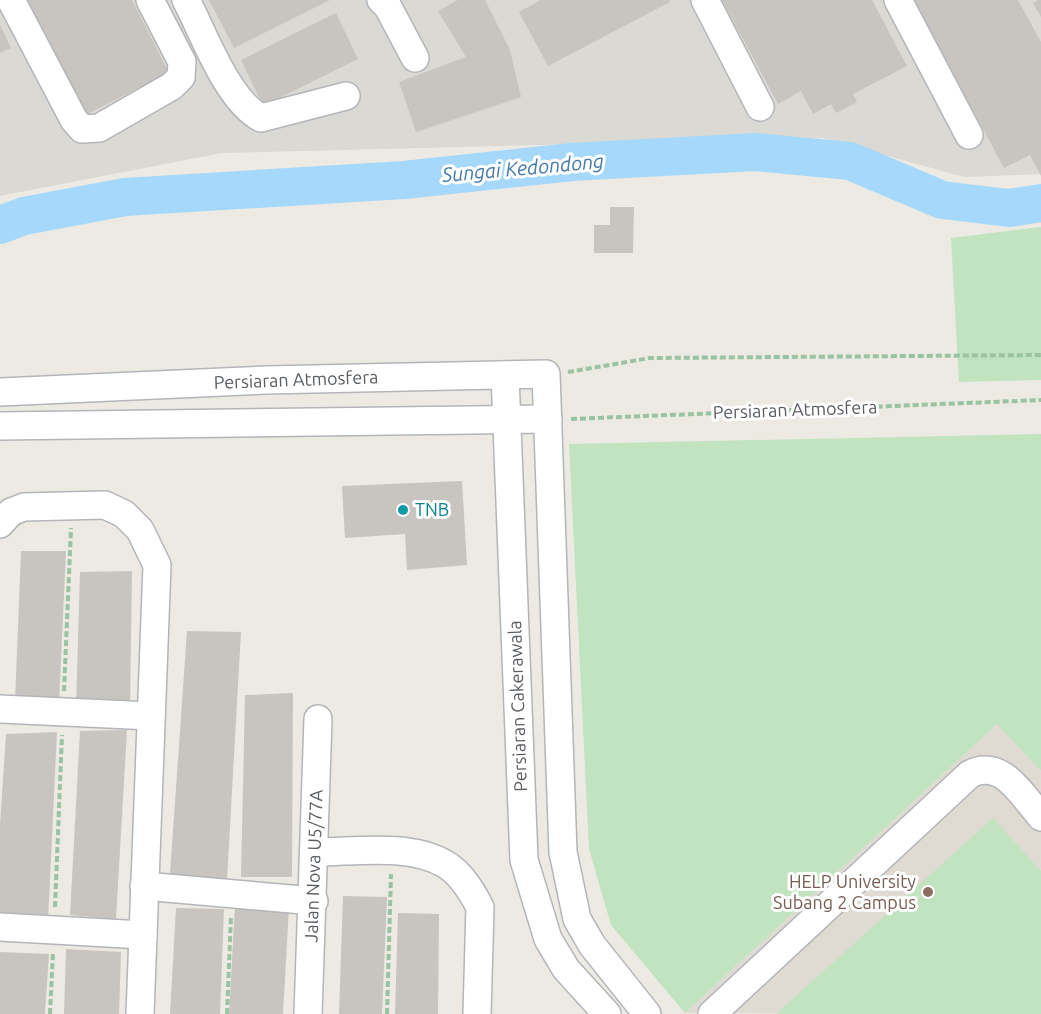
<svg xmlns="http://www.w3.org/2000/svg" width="1041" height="1014" font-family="Ubuntu,sans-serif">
	<rect width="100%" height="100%" fill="#eceae2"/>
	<path fill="#dbd9d4" d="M0,0H1041V174L964,177L823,138L222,153L0,196Z"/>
	<path fill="#dfdbd3" d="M998,723L1041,771V1014L685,1013Z"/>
	<g fill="#c1e3c0">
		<path d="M1041,227V380L959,382L951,238Z"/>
		<path d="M1041,434V771L997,724L685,1013L611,925L589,849L569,444Z"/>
		<path d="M993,818L1041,871V1014H776Z"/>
	</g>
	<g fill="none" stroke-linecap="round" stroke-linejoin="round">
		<path stroke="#a5d8fa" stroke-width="38" d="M0,225L24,216L125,197L404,180L572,162L755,152L850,161L942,200L1009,208L1041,203"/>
	</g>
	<g fill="#c8c4bf">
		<path d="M27,0H132L169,73L85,115Z"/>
		<path d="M209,0H330L234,48Z"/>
		<path d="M458,0H485L510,50L521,97L416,132L399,82L466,57L438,11Z"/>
		<path d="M541,0H669L670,2L548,66L519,12Z"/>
		<path d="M722,0H872L907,66L853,94L857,102L836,113L831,104L813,114L801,91L778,104Z"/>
		<path d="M914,0H1018L1041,42V176L1030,155L1004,168Z"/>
		<path d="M1039,0H1041V17L1033,3Z"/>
		<path d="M336,13L358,59L263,106L241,60Z"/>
		<path d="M0,25L11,48L0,53Z"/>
		<path d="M610,207H634L633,253H594V225H610Z"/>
		<path d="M462,481L467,565L407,570L405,534L345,538L342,486Z"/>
		<path d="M21,551H66L59,704L15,702Z"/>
		<path d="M132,571L130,709L76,707L80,572Z"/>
		<path d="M187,631L241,632L227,880L170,874Z"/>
		<path d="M293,693L292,877H241L245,695Z"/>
		<path d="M127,730L116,919L70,915L80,731Z"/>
		<path d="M57,732L48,921L0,919V824L6,734Z"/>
		<path d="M343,896L387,897L382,1014H339Z"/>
		<path d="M235,905L289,907L283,1014H229Z"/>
		<path d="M176,908L224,909L220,1014H170Z"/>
		<path d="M398,913L439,914L438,1014H395Z"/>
		<path d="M66,949L121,952L119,1014H64Z"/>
		<path d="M0,952L49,954L45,1014H0Z"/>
	</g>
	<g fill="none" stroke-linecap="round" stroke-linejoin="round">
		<defs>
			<g id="minor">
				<path d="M11,0L74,120L82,129L99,128L172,86L181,77L182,62L150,0"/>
				<path d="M186,0C204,34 227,100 261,118L346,96"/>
				<path d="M381,0L388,7L415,58"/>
				<path d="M705,0L760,107"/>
				<path d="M898,0L969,135"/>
				<path d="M505,375L524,860L548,939L566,969L607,1014"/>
				<path d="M0,392L267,380L546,374L563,852L577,919L592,945L647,1014"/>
				<path d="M0,426L548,419"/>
				<path d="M0,524L11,512L24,507L105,505L124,514L140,530L157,565L140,1014"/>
				<path d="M0,709L151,716"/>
				<path d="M316,852C355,852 409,843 445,864C461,873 472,892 480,907L477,1014"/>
				<path d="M144,886L314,901"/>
				<path d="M0,927L143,935"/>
				<path d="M308,1014L318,719"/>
				<path d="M712,1014L970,774C1002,758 1022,795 1041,817"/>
			</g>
		</defs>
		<use href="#minor" stroke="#b3b5b9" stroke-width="30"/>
		<g stroke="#99c3a3" stroke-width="4" stroke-dasharray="6 3" stroke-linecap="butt">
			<path d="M568,372L650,358L1041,355"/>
			<path d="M571,419L1041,400"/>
			<path d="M64,691L71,528"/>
			<path d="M55,907L62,735"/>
			<path d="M50,1014L53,953"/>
			<path d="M227,1014L231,916"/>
			<path d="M387,1014L391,874"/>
		</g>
		<use href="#minor" stroke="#fff" stroke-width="27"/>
	</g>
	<circle fill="#0f9aa8" stroke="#fff" stroke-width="2" cx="403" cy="510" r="6"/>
	<circle fill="#8d6e63" stroke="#fff" stroke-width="2" cx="928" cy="892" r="6"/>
	<g text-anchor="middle" stroke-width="6" stroke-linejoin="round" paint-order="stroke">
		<g font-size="18" fill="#5a5e62" stroke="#fff">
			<text transform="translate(296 380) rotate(-2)" y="6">Persiaran Atmosfera</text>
			<text transform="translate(795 410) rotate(-2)" y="6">Persiaran Atmosfera</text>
			<text transform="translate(518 706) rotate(-92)" y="6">Persiaran Cakerawala</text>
			<text transform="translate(314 866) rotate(-88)" y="6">Jalan Nova U5/77A</text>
		</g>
		<g font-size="18" fill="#0d838f" stroke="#fff" text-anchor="start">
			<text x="415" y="516">TNB</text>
		</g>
		<g font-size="18" fill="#785e54" stroke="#fff" text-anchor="end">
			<text x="916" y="888">HELP University<tspan x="916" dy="21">Subang 2 Campus</tspan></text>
		</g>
		<g font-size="20" font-style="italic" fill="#4379aa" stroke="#fff">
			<text transform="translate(523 168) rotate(-5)" y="7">Sungai Kedondong</text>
		</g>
	</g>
</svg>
